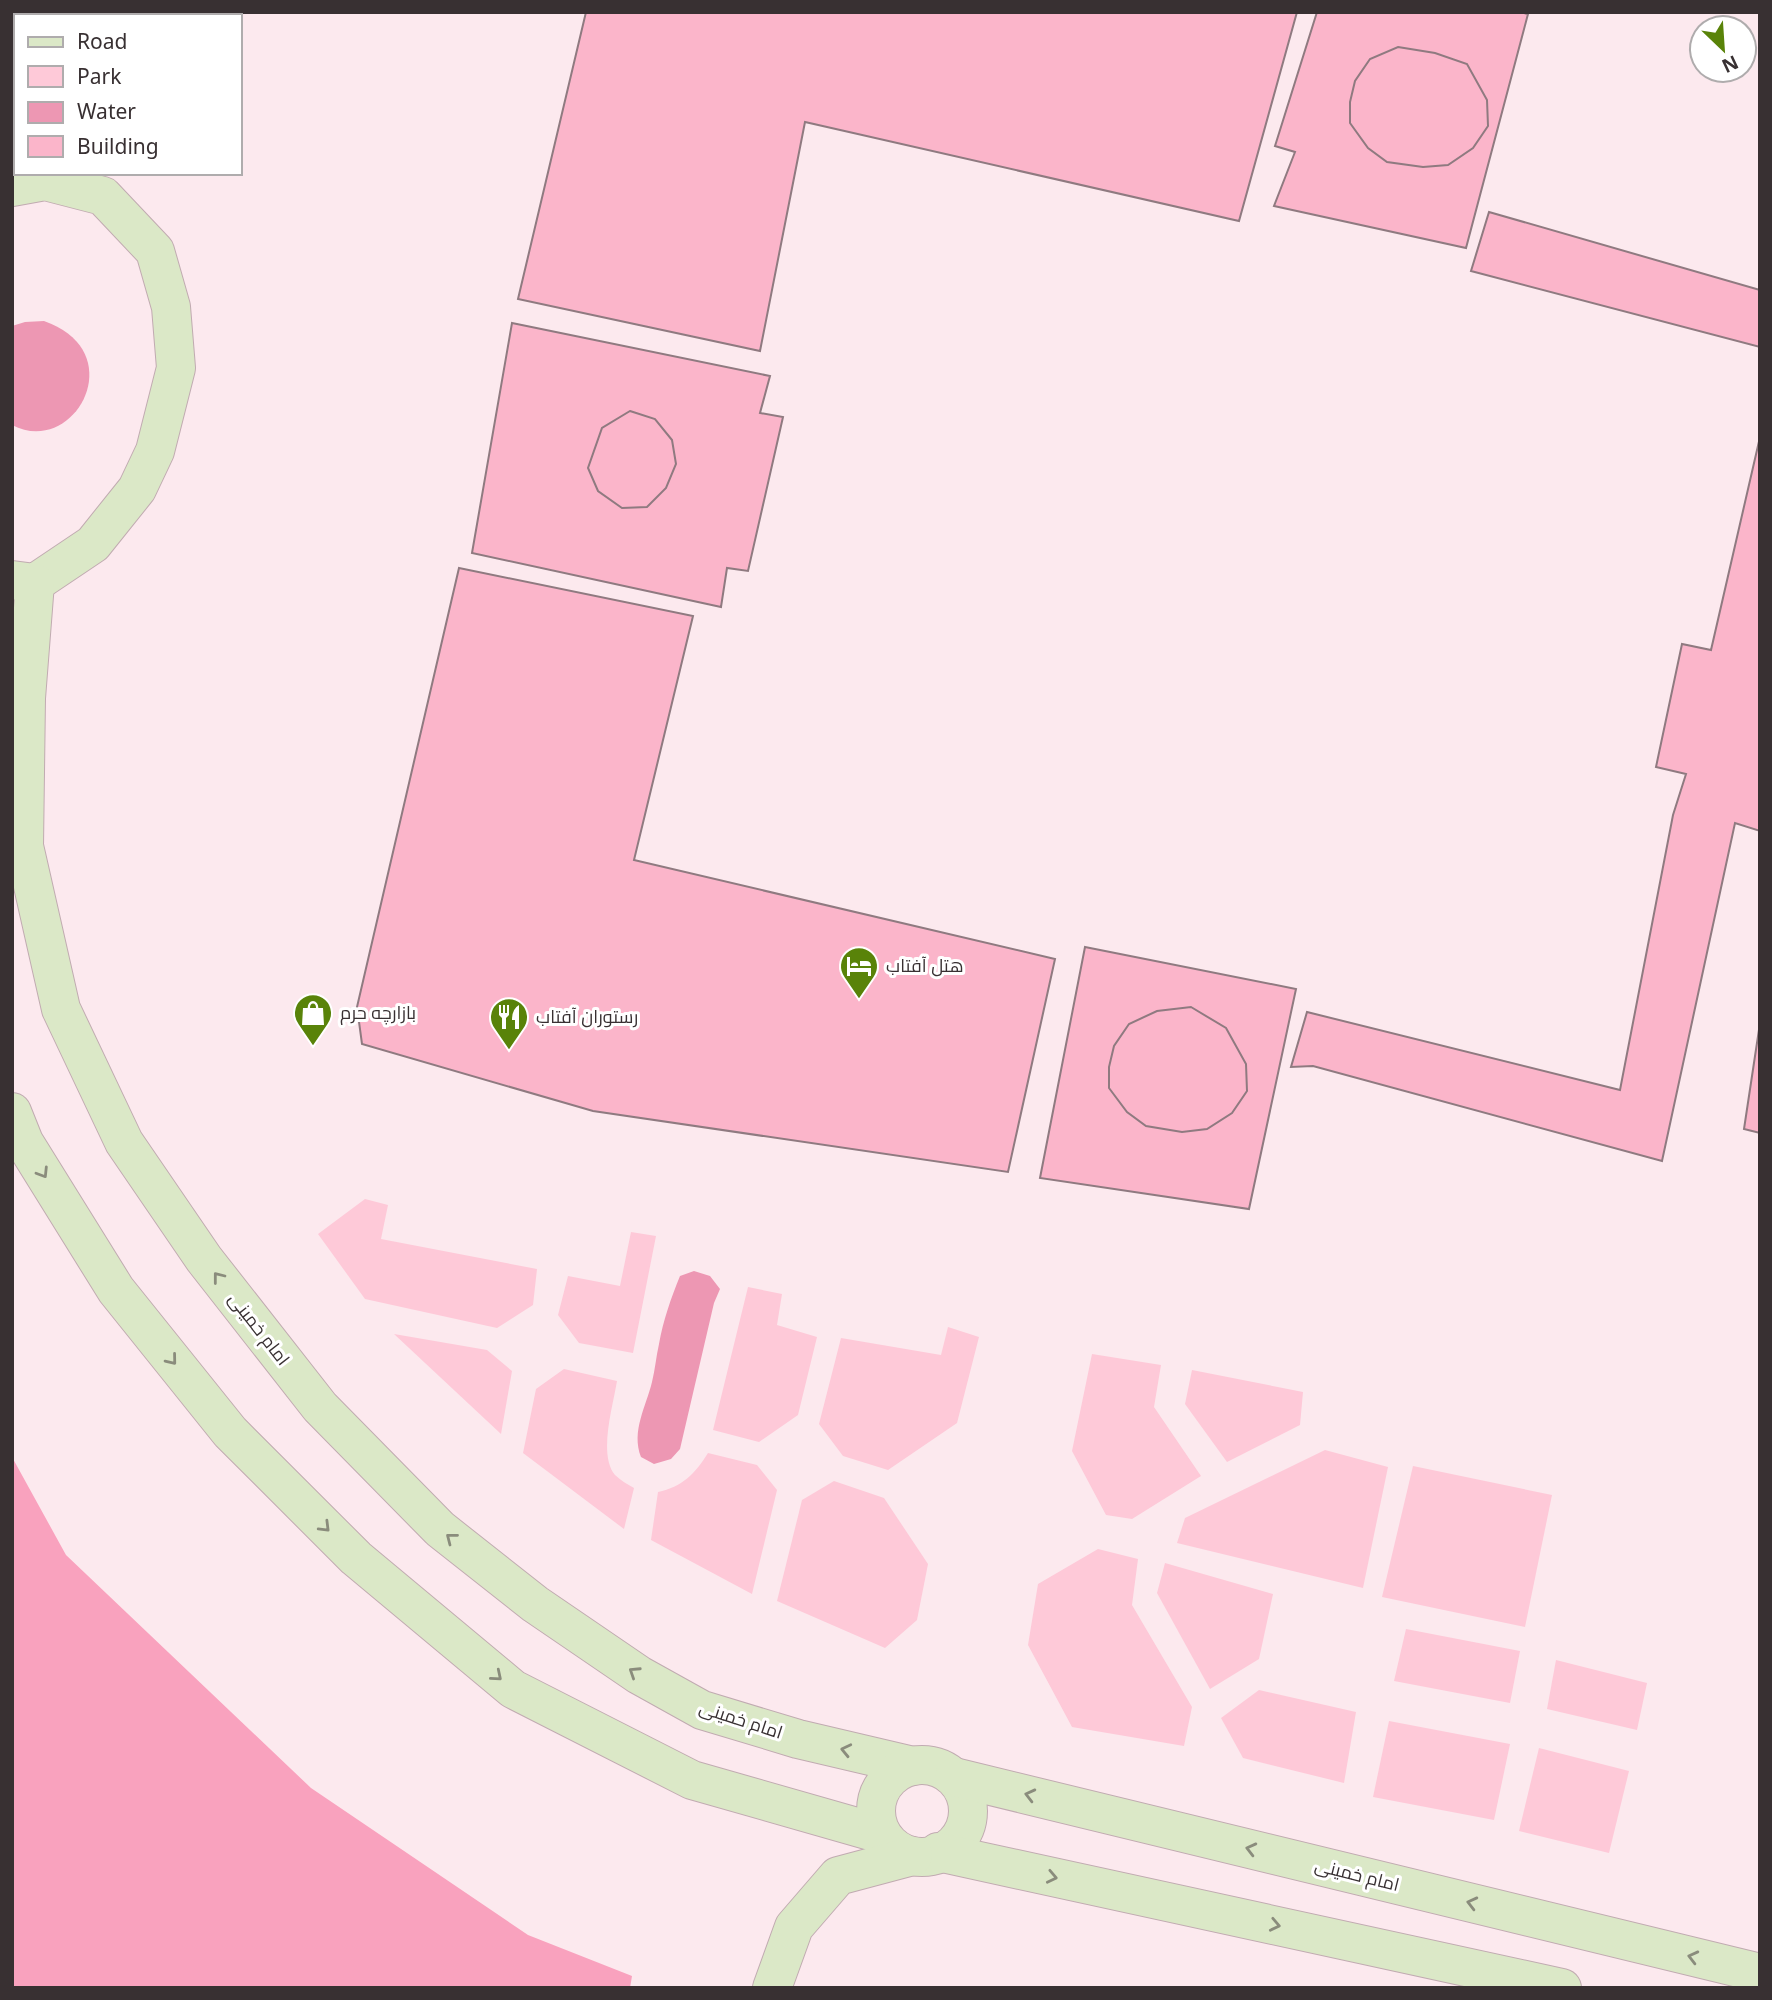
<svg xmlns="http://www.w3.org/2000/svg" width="1772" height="2000" font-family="'Noto Sans',Cairo,sans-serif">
	<rect width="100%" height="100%" fill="#fce9ee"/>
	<g fill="#fec9d8">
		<path d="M365,1199L388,1205L381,1239L537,1269L533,1305L497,1328L365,1299L318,1234Z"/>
		<path d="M631,1232L656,1236L633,1353L579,1343L558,1315L568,1276L620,1286Z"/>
		<path d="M748,1287L782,1294L777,1325L817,1337L798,1415L759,1442L713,1430Z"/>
		<path d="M948,1327L979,1337L957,1423L888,1470L843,1456L819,1424L841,1338L941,1355Z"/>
		<path d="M394,1334L487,1350L512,1371L501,1434Z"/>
		<path d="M1092,1354L1161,1365L1154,1407L1201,1476L1132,1519L1106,1515L1072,1451Z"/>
		<path d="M564,1369L617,1381C613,1406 598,1455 615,1475C620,1480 627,1484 634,1488L624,1529L523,1453L536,1389Z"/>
		<path d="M1192,1370L1303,1392L1300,1425L1227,1462L1185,1404Z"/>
		<path d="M1325,1450L1388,1467L1363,1588L1177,1543L1185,1518Z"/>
		<path d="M708,1453L757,1465L777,1490L752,1594L651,1540L658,1492C682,1487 695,1474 708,1453Z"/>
		<path d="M1413,1466L1552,1495L1525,1627L1382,1597Z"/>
		<path d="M834,1481L884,1498L928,1564L917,1620L885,1648L777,1601L802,1500Z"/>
		<path d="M1098,1549L1138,1559L1132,1605L1192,1707L1184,1746L1072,1727L1028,1645L1038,1584Z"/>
		<path d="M1165,1563L1273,1594L1259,1659L1210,1689L1157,1593Z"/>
		<path d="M1406,1629L1520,1651L1510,1703L1394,1681Z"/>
		<path d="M1556,1660L1647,1683L1637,1730L1547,1709Z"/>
		<path d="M1259,1690L1356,1712L1344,1783L1243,1758L1221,1718Z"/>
		<path d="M1389,1721L1510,1744L1494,1820L1373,1797Z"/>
		<path d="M1539,1748L1629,1771L1609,1853L1519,1831Z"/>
	</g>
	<path fill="#f9a2be" d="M12,1457L66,1555L311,1788L528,1935L632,1976L630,1988H12Z"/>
	<g fill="#ed97b3">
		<path d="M44,321C133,352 74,458 12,425V326L25,322Z"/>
		<path d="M694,1271L710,1276L720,1289L714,1303L680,1449L671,1459L654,1464L641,1457C631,1431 646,1407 652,1382C655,1370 656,1357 659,1344C663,1321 671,1298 680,1276Z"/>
	</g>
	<g fill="#fbb5ca" stroke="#8f7a80" stroke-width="2">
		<path d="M586,12H1297L1239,221L805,122L760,351L518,299Z"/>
		<path d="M1317,12H1519L1528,14L1466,248L1274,206L1295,152L1275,146Z"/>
		<path d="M1398,47L1435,53L1467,64L1487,100L1488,126L1473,148L1448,165L1423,167L1387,162L1368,148L1350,123V102L1355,81L1370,59Z"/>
		<path d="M1489,212L1760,290V347L1471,271Z"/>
		<path d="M512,323L770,376L760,413L783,417L748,571L727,568L721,607L472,553Z"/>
		<path d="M630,411L655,419L672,440L676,464L666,488L647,507L622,508L598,491L588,468L602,428Z"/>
		<path d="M1760,437V831L1735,823L1662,1161L1313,1066L1291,1067L1307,1012L1620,1090L1673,815L1686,774L1656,767L1682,644L1711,650Z"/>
		<path d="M459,568L693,616L634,860L1055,959L1008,1172L593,1111L362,1044L357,1007Z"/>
		<path d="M1085,947L1296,989L1249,1209L1040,1178Z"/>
		<path d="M1191,1007L1226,1028L1246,1064L1247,1091L1232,1113L1207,1129L1182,1132L1146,1126L1127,1112L1109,1088V1067L1114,1046L1129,1024L1157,1011Z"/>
		<path d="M1760,1023V1133L1744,1129Z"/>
	</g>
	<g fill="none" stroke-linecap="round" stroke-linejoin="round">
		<defs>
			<g id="secondary">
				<path d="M105,16L108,12"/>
				<path d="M205,16L207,12"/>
				<path d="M12,140L16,135"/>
				<path d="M12,187L45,181L103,196L155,251L171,307L176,368L155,451L137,489L93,544L35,583L12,580"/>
				<path d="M35,583L26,698L24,846L61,1009L124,1142L204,1259L320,1407L440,1529L535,1604L639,1675L702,1710L798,1739L913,1766"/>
				<path d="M12,1112L24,1142L116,1290L230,1432L356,1558L513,1689L692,1780L881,1834"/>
				<circle cx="922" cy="1811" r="46"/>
				<path d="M954,1777L1760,1973"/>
				<path d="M938,1852L1562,1988"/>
				<path d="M772,1988L794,1927L838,1876L913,1856"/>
			</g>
		</defs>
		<use href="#secondary" stroke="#c1abb1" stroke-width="40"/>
		<use href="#secondary" stroke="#dbe8c7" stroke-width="38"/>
	</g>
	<defs><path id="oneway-chevron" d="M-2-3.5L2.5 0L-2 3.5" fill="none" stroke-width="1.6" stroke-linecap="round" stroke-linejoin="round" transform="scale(1.75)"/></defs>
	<g stroke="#8a8c7c">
		<use href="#oneway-chevron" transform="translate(43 1173) rotate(58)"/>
		<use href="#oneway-chevron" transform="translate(218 1277) rotate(-128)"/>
		<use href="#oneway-chevron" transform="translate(172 1360) rotate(51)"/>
		<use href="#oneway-chevron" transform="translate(325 1527) rotate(45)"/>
		<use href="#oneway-chevron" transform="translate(451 1538) rotate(-142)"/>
		<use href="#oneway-chevron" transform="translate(634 1672) rotate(-147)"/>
		<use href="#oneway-chevron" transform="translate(497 1676) rotate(40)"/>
		<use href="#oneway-chevron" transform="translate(846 1750) rotate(-167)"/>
		<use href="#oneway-chevron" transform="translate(1030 1795) rotate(-166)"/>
		<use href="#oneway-chevron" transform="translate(1251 1849) rotate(-166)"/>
		<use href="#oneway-chevron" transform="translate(1052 1877) rotate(12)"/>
		<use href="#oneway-chevron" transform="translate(1472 1903) rotate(-166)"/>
		<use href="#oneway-chevron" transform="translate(1275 1925) rotate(12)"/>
		<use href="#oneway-chevron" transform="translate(1693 1957) rotate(-166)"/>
	</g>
	<defs>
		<symbol id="hotel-pin" viewBox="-11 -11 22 30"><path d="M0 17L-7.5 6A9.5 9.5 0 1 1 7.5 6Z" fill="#598309" stroke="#fff"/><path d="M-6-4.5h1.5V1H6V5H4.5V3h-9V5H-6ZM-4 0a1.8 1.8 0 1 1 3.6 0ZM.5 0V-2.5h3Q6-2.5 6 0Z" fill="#fff"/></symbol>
		<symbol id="shop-pin" viewBox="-11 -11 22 30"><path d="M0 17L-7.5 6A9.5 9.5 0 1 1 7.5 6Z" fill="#598309" stroke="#fff"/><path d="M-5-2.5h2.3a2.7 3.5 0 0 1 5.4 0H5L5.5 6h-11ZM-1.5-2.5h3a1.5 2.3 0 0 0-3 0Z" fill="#fff"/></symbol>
		<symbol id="restaurant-pin" viewBox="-11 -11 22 30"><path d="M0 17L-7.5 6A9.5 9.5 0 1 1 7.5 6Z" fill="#598309" stroke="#fff"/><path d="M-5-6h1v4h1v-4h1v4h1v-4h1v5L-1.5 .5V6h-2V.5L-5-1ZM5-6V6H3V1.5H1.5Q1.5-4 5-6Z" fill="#fff"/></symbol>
	</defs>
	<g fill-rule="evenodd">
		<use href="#hotel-pin" x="837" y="944" width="44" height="60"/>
		<use href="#shop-pin" x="291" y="991" width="44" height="60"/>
		<use href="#restaurant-pin" x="487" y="995" width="44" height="60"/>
	</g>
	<g text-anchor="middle" stroke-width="6" stroke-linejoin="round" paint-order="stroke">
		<g font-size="18" fill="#383032" stroke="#fff" text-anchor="start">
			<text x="886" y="972">هتل آفتاب</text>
			<text x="340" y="1019">بازارچه حرم</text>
			<text x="536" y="1023">رستوران آفتاب</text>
		</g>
		<g font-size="18" fill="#383032" stroke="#fff">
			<text transform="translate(259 1329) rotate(52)" y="6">امام خمینی</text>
			<text transform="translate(741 1720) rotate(18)" y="6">امام خمینی</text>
			<text transform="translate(1357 1875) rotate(14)" y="6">امام خمینی</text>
		</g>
	</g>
	<rect width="1772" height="2000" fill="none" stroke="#383032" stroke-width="28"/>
	<rect x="14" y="14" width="228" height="161" fill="#ffffff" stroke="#afacad" stroke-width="2"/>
	<rect x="28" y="37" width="35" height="10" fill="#dbe8c7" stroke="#afacad" stroke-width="2"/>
	<text x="77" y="49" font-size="21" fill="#383032">Road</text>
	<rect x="28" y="66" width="35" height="21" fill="#fec9d8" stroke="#afacad" stroke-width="2"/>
	<text x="77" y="84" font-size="21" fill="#383032">Park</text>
	<rect x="28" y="102" width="35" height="21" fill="#ed97b3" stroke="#afacad" stroke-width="2"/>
	<text x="77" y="119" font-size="21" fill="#383032">Water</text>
	<rect x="28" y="136" width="35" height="21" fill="#fbb5ca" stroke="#afacad" stroke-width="2"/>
	<text x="77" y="154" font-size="21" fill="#383032">Building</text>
	<g transform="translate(1723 49) rotate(155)"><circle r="33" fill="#ffffff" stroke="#afacad" stroke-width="2"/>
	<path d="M0-5L12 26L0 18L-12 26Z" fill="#598309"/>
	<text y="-10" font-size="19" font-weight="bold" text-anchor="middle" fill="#383032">N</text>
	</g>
</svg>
